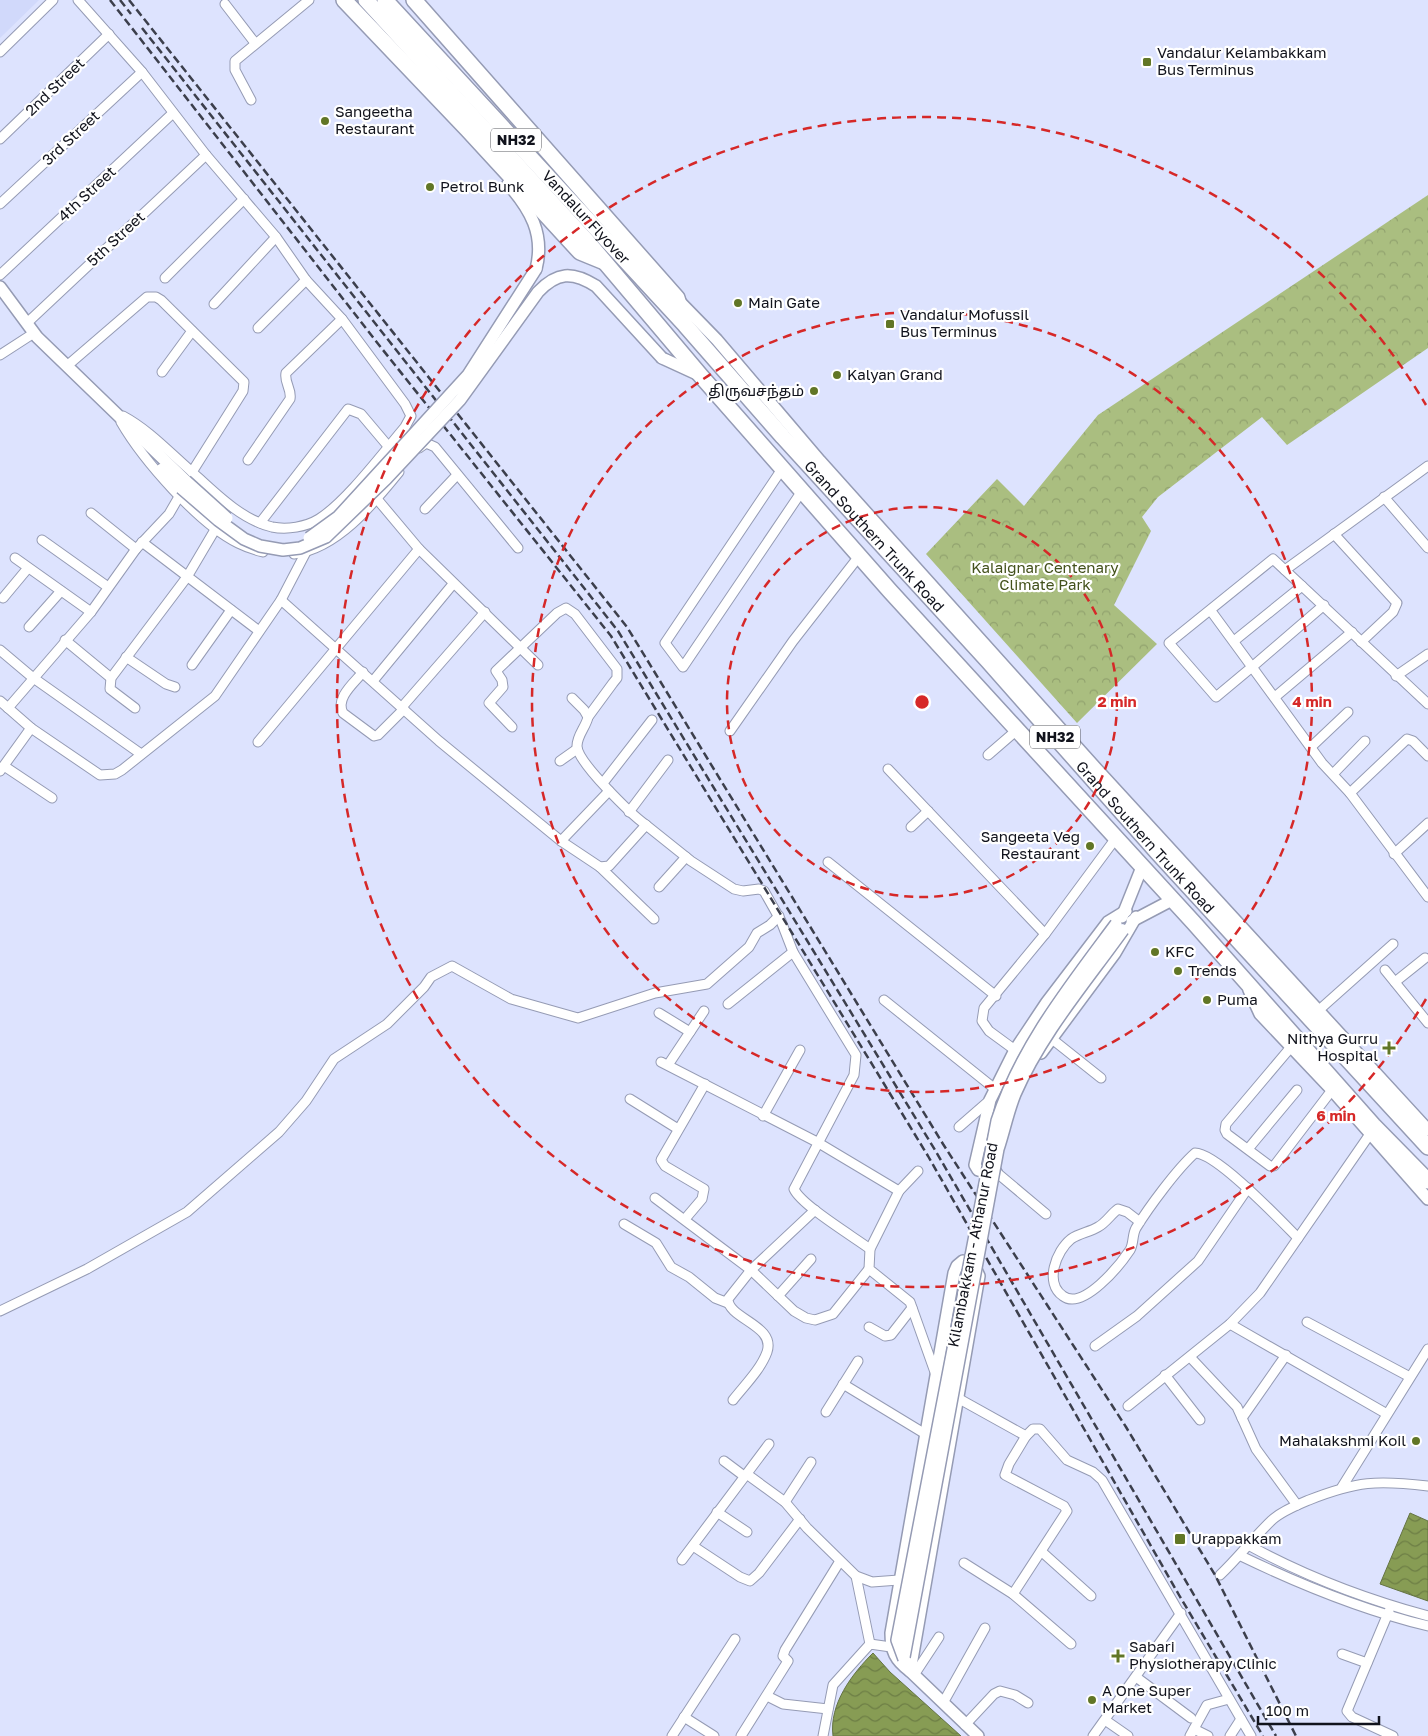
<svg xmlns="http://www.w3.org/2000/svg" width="1428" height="1736" font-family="'Golos Text','Noto Sans Tamil',sans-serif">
	<defs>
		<pattern id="forest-crowns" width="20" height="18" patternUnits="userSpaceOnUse" patternTransform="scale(1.25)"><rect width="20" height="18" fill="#aabe80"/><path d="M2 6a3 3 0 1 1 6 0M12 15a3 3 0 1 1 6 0" fill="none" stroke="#91a26e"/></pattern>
		<pattern id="water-waves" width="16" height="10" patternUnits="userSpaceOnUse" patternTransform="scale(1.25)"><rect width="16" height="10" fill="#879c54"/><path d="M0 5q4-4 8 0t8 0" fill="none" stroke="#6d7e45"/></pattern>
	</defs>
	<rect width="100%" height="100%" fill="#dde3fe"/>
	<path fill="#d1d9fb" d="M0,0H39L0,38Z"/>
	<path fill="url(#forest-crowns)" d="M1428,195V348L1287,445L1262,417L1158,497L1142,517L1151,531L1114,605L1157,644L1077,723L926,554L997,479L1024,506L1098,415Z"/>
	<g fill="url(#water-waves)" stroke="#647343">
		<path d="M1410,1513L1428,1521V1601L1380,1584Z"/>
		<path d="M873,1653L890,1672L961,1736H833C829,1704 852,1674 873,1653Z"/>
	</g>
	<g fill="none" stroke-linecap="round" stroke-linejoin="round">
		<defs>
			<g id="street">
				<path d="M78,0L142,72L206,155L276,237L306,280L342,319L405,404L411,416L405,427C382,454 347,501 319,519C306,527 287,530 272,527C241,520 213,491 191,471C169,452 149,430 123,416"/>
				<path d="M225,4L255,43"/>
				<path d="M0,52L53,0"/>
				<path d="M251,100L235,70V61L309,0"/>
				<path d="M0,139L109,34"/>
				<path d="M0,204L142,72"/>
				<path d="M0,275L173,113"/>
				<path d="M165,278L244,199"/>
				<path d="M214,304L276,237"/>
				<path d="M27,323L206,155"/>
				<path d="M258,328L306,280"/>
				<path d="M0,355L34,333"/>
				<path d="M68,365L147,297H156L161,300L244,382L243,391L192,472"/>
				<path d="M162,372L192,331"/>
				<path d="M121,422C143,460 199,524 238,543C246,547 255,550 263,552"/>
				<path d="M419,448L426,443L435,447L518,548"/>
				<path d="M248,460L290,399C292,389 284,383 286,373L342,319"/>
				<path d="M782,469L665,643L683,667L802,491"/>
				<path d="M1384,497L1428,548"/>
				<path d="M377,499L419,549L538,665"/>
				<path d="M425,509L457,475"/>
				<path d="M91,513L136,549"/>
				<path d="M260,523L348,409L361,414L388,446"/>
				<path d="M1334,534L1397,603L1393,612L1361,642"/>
				<path d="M42,540L108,587"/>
				<path d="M142,542L259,631"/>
				<path d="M294,554C338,548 373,504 399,472"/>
				<path d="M15,558L91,612"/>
				<path d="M1285,570L1428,466"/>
				<path d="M3,598L28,568"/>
				<path d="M281,600L439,741L561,841L600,867L609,866L646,825L691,861L734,889L743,891L759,889L764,891L781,921L793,952L856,1055L854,1075L794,1189C801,1205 854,1237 870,1249"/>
				<path d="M1324,605L1252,667L1322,763L1350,793L1428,897"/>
				<path d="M1211,611L1252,667L1216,697L1169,643L1273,559L1302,586"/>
				<path d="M29,627L61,591"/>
				<path d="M65,640L111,678"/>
				<path d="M1234,641L1302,586L1428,704"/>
				<path d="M0,650L32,677L141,754"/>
				<path d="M126,657L166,684L175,687"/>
				<path d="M192,665L231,610"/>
				<path d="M363,672C354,683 335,698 343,713L374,736L378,735L404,709"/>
				<path d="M1396,676L1428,654"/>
				<path d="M373,681L453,584"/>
				<path d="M1275,697L1352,632"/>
				<path d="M572,698L584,710L588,717C586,727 577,735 577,746C577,762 632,815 646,825"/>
				<path d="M0,701L31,728"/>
				<path d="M402,707L485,612"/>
				<path d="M8,708L91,612L136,549L169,514L180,495"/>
				<path d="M135,708L110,689L111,678L187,577L216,528"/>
				<path d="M512,727L489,703L503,687L502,680L496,671L557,613L566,608L575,614L617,669V678L613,683L588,717"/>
				<path d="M730,731L793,641L860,555"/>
				<path d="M258,742L419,549"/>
				<path d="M1311,747L1348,712"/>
				<path d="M988,755L1017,730"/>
				<path d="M560,761L577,749"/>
				<path d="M4,766L52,798"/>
				<path d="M888,769L1045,934"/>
				<path d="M0,771L31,728L100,775L115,774L122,770L215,696L281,600L306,552"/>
				<path d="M1333,774L1365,741"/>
				<path d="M603,783L652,720"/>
				<path d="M1350,793L1407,739L1413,741L1428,756"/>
				<path d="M629,812L668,760"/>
				<path d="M911,827L928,811"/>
				<path d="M561,841L609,791"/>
				<path d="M1394,854L1428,823"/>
				<path d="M828,862L996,996"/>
				<path d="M600,867L654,919"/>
				<path d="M659,887L686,857"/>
				<path d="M1385,970L1428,1023"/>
				<path d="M1395,982L1425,958"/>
				<path d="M884,1000L995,1089"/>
				<path d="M728,1004L793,952"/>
				<path d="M1319,1010L1393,944"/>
				<path d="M659,1013L690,1032"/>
				<path d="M1052,1039L1101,1078"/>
				<path d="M1291,1047L1226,1124L1225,1130L1227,1134L1270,1166H1274L1332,1090"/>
				<path d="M1015,1050L989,1031L982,1021L984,1008L1045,934L1116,838"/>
				<path d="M661,1062L817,1142L899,1191"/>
				<path d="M668,1065L704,1011"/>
				<path d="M630,1099L678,1129"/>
				<path d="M763,1116L800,1050"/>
				<path d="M959,1127L990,1100"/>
				<path d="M1248,1149L1297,1090"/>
				<path d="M918,1171L899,1191L870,1249L869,1269L910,1302L936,1375"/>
				<path d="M996,1172L1046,1214"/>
				<path d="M655,1198L751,1270L794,1311L806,1318L815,1320L833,1314L869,1269"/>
				<path d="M685,1219L702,1199L704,1189L665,1166L661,1160L705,1084"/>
				<path d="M1140,1222L1127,1212L1118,1209C1111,1214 1106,1223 1098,1227C1090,1232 1079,1233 1071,1239C1056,1251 1044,1283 1063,1296C1083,1311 1120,1265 1130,1250C1134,1243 1132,1235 1136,1228C1149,1207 1177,1169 1195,1153C1217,1153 1280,1220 1298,1238"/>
				<path d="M624,1224L656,1243L671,1267L689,1277L715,1298L728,1303"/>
				<path d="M778,1296L811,1259"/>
				<path d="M0,1311L87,1269L187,1212L279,1132L306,1101L334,1059L387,1024L424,987L431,977L452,966L511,999L578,1018L655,993L707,984L749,947L757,933L770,925L779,916"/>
				<path d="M1307,1322L1410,1377"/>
				<path d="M1230,1324L1387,1414"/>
				<path d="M869,1327L885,1336L891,1335L912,1308"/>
				<path d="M1095,1346L1137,1316L1198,1261L1248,1188"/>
				<path d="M1190,1357L1237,1407L1256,1449L1297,1505"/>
				<path d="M1165,1375L1200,1420"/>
				<path d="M843,1384L927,1435"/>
				<path d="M954,1396L1026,1436L1033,1429H1040L1067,1460L1093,1472L1102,1480L1251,1736"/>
				<path d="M733,1400C744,1386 761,1369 767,1352C776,1325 728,1319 728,1299L751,1270L815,1210"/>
				<path d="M1128,1406L1230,1324L1260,1293L1370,1134"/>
				<path d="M826,1412L858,1361"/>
				<path d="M1242,1418L1286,1355"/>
				<path d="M724,1461L744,1476"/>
				<path d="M748,1475L785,1502L807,1528L856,1576L872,1582L899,1580"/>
				<path d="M1342,1487L1428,1349"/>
				<path d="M785,1502L811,1462"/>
				<path d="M717,1512L747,1532"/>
				<path d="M693,1546L740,1577L750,1581L759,1573L800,1519"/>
				<path d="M1250,1546C1307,1577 1365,1599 1428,1616"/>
				<path d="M1042,1552L1091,1596"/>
				<path d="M1241,1556C1301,1585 1362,1610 1428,1626"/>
				<path d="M682,1560L769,1444"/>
				<path d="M964,1563L1013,1594L1071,1644"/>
				<path d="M1220,1575C1238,1558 1254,1537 1272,1520C1282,1511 1297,1505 1309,1500C1357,1481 1377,1480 1428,1486"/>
				<path d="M856,1576L870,1644"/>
				<path d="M1013,1594L1067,1511L1064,1506L1005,1475L1009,1464L1026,1436"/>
				<path d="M1389,1611L1347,1711L1352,1717L1393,1736"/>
				<path d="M1342,1654L1367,1663"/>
				<path d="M914,1675L939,1637"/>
				<path d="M1136,1677L1191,1718"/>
				<path d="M767,1696L783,1704L828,1709"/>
				<path d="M943,1703L985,1628"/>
				<path d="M684,1717L714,1736"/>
				<path d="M1105,1720L1128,1736"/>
				<path d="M965,1725L994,1694L1000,1691L1015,1695L1028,1703"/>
				<path d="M1194,1729L1208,1736"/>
				<path d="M672,1736L735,1639"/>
				<path d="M741,1736L788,1661L783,1656L785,1650L840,1561"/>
				<path d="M823,1736L833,1685L870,1644L891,1647"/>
				<path d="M1093,1736L1181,1613"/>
				<path d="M1190,1736L1207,1705L1229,1699"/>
				<path d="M1230,1736L1241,1719"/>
			</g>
			<g id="secondary">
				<path d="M508,184C530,209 545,234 536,269"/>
				<path d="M0,287L37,337L186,481"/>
				<path d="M678,300L717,340L820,461L1093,765L1428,1130"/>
				<path d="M662,358L699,375"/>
				<path d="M162,469L181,488"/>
				<path d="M1122,917L1142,867"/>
				<path d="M1132,921L1172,900"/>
				<path d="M1249,990L1260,1014L1332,1090L1428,1199"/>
				<path d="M1041,1053L1115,953L1136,917"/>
				<path d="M996,1172L978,1170L975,1165L990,1100L1015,1050L1047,1002L1108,922L1126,911"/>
				<path d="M963,1261L974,1265L979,1276L910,1671C895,1660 891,1651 891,1633L954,1273L957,1266Z"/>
				<path d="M907,1665L910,1671L978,1736"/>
			</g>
			<g id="highway">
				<path d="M344,0L468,130L580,252L602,261"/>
				<path d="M366,0L587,241L701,376L890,591L1194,923L1373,1125L1428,1181"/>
				<path id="s1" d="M385,0L685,325L783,437L988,661L1158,853L1428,1147"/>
				<path d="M414,0L677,298L684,321"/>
			</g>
		</defs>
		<use href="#street" stroke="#959bb4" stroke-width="11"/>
		<use href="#secondary" stroke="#959bb4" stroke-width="14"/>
		<use href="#highway" stroke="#959bb4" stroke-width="18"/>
		<use href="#street" stroke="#fff" stroke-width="9"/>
		<use href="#secondary" stroke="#fff" stroke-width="11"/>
		<use href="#highway" stroke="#fff" stroke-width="15"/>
		<g stroke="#3c3f4c" stroke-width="2.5" stroke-dasharray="8 4" stroke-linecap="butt">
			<path d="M110,0L379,345L611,636L928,1156L1179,1595L1263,1736"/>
			<path d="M120,0L131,14"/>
			<path d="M129,0L627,627L943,1144L1126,1427L1215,1575L1296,1736"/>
			<path d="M142,28L618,631L935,1150L1276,1736"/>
		</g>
		<defs>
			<g id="secondary-bridge">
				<path d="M186,481L227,518"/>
				<path d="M181,488L218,520L244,539L260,546L283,550L300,548L326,537L386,479L460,400L538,292C557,272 572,271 596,286L662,358"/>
				<path d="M309,538L338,517L468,375L536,269"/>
				<path d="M904,1657L998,1149C1004,1131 1008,1111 1015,1094C1041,1034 1085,983 1123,930"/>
				<path d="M904,1659L897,1640L997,1121C1021,1047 1070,986 1116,924"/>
			</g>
		</defs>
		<use href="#secondary-bridge" stroke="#959bb4" stroke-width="14" stroke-linecap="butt"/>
		<use href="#secondary-bridge" stroke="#fff" stroke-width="11"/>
	</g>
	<g fill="none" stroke="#d62828" stroke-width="2.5" stroke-dasharray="9 6">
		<circle cx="922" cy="702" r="195"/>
		<circle cx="922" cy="702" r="390"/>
		<path d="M1426 999A585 585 0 1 1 1426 405"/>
	</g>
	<g fill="#617626" stroke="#fff" stroke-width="2">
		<rect x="1142" y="57" width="10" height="10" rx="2.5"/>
		<circle cx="325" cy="121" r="5"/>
		<circle cx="430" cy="187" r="5"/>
		<circle cx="738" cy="303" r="5"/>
		<rect x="885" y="319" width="10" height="10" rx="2.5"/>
		<circle cx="837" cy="375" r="5"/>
		<circle cx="814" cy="391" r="5"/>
		<circle cx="1090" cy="846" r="5"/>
		<circle cx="1155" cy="952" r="5"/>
		<circle cx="1178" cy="971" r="5"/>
		<circle cx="1207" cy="1000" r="5"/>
		<path d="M1386.5 1040.5h5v5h5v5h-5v5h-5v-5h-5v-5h5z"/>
		<circle cx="1416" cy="1441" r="5"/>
		<rect x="1174" y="1533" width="12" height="12" rx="2.5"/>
		<path d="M1115.5 1648.5h5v5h5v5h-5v5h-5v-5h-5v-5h5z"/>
		<circle cx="1092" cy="1700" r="5"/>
	</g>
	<g text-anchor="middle" stroke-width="4.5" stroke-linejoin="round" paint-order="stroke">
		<g fill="#fff" stroke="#585a60" stroke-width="1">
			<rect x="491" y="128.5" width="50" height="23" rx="4"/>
			<rect x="1030" y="725.5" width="50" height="23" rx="4"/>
		</g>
		<g font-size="14" font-weight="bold" fill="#11131c">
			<text x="516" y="145">NH32</text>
			<text x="1055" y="742">NH32</text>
		</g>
		<g font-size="15" fill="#11131c" stroke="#fff" text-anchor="start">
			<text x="1157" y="58">Vandalur Kelambakkam<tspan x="1157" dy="17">Bus Terminus</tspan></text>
			<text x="335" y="117">Sangeetha<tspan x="335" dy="17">Restaurant</tspan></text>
			<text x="440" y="192">Petrol Bunk</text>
			<text x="748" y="308">Main Gate</text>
			<text x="900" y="320">Vandalur Mofussil<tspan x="900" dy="17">Bus Terminus</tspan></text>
			<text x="847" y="380">Kalyan Grand</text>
			<text x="804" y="396" text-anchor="end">திருவசந்தம்</text>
			<text x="1080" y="842" text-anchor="end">Sangeeta Veg<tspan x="1080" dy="17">Restaurant</tspan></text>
			<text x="1165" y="957">KFC</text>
			<text x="1188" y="976">Trends</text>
			<text x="1217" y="1005">Puma</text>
			<text x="1378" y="1044" text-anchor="end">Nithya Gurru<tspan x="1378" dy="17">Hospital</tspan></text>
			<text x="1406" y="1446" text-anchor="end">Mahalakshmi Koil</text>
			<text x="1191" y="1544">Urappakkam</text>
			<text x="1129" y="1652">Sabari<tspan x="1129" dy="17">Physiotherapy Clinic</tspan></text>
			<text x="1102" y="1696">A One Super<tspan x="1102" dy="17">Market</tspan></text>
		</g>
		<g font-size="15" fill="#11131c" stroke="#fff">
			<text transform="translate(55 87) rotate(-44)" y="5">2nd Street</text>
			<text transform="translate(71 138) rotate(-43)" y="5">3rd Street</text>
			<text transform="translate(87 194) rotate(-43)" y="5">4th Street</text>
			<text dy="5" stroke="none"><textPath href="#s1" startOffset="296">Vandalur Flyover</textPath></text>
			<text transform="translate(116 239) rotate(-43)" y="5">5th Street</text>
			<text dy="5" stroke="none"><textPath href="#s1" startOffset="726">Grand Southern Trunk Road</textPath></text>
			<text dy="5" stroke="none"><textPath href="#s1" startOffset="1131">Grand Southern Trunk Road</textPath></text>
			<text transform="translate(973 1245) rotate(-79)" y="5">Kilambakkam - Athanur Road</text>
		</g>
		<g font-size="15" fill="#43511c" stroke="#fff">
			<text x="1045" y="573">Kalaignar Centenary<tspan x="1045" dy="17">Climate Park</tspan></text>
		</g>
	</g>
	<circle cx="922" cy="702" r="8" fill="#d62828" stroke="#fff" stroke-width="2.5"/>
	<g font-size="15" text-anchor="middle" font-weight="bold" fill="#d62828" stroke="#fff" stroke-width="4.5" stroke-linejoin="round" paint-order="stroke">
		<text x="1117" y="707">2 min</text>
		<text x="1312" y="707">4 min</text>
		<text x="1336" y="1121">6 min</text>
	</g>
	<path d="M1258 1716v8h121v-8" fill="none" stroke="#11131c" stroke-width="2.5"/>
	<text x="1266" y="1716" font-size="15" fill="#11131c" stroke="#ffffff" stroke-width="4" paint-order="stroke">100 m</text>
</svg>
